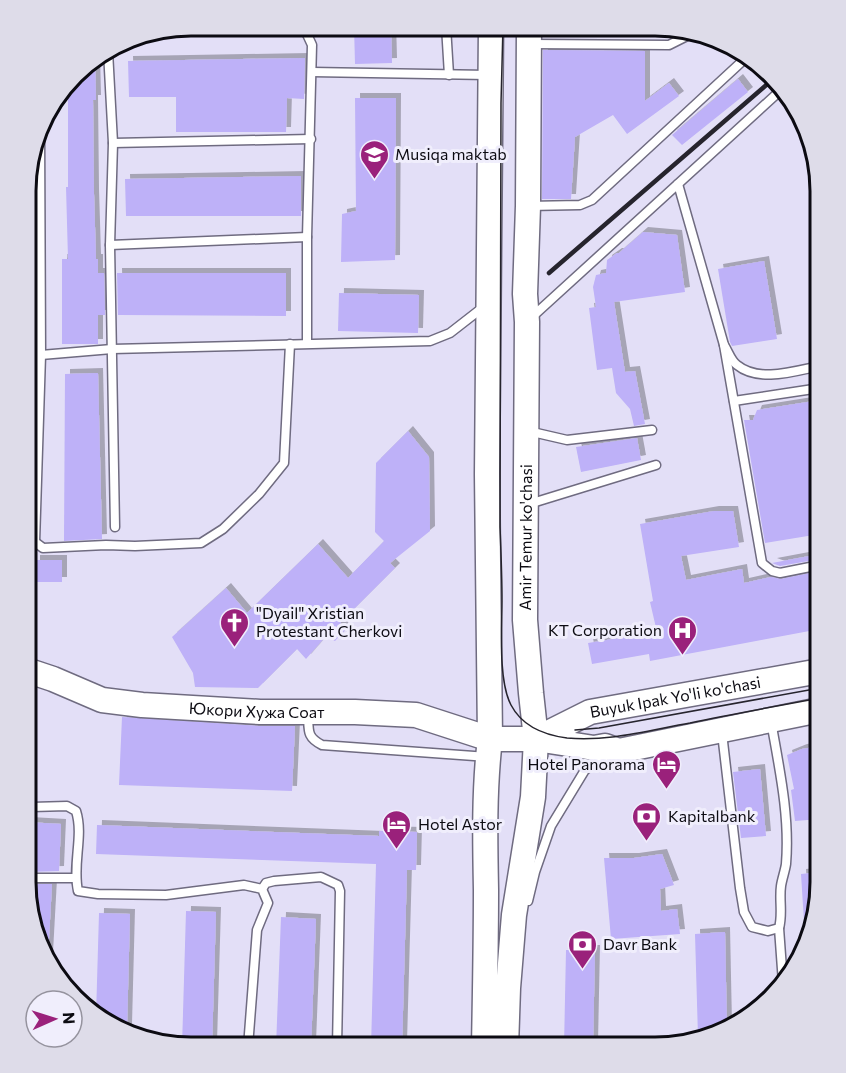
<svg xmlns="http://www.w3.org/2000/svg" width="846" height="1073" font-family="Commissioner,sans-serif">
	<defs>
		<filter id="shadow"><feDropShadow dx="5" dy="-5" stdDeviation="0" flood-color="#0004"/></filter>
	</defs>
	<rect width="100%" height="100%" fill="#e3dff7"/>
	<g fill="#beb1f8" filter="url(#shadow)">
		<path d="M354,26H391L392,63L355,64Z"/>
		<path d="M543,50L645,51V101L669,83L679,96L627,134L613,115L575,137L571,199H542Z"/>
		<path d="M305,58L304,99L287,98L286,132H176V97H129L128,61Z"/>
		<path d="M95,59L96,100H93L94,194L96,259H98V273H104L105,315H98V344H62V259H68L66,187H68V100H66V86L82,66Z"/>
		<path d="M738,79L748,92L682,145L672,135Z"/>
		<path d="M355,98H396L395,260L341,262L342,214L356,211Z"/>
		<path d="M301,176V216H126L125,179Z"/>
		<path d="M643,232L677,235L685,292L614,302L625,372L635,371L645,424L634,426L630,409L616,393L612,368L597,370L589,308L596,307L593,287L596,275L606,273L607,260L617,253H619Z"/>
		<path d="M764,261L777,339L732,346L730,342L718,269Z"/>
		<path d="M117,273H286V316L118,315Z"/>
		<path d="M339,293L419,295L418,333L338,331Z"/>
		<path d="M98,373L102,539L64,541L65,374Z"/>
		<path d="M820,400V534L765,543L744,420H753L757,410Z"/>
		<path d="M408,431L429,457L430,531L390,563L395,568L340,623L345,630L335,641L326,636L306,659L297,649L258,688L195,687L193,673L172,637L226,588L247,613L318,544L348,578L384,541L375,532L376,463Z"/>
		<path d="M637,438L641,460L581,472L576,447Z"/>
		<path d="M714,511H733L739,547L681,556L686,580L742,569L744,583L771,577L781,579L820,571V629L650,661L649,654L592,664L588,643L657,632L650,602L653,601L640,524Z"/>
		<path d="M820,554V559L780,566L772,563Z"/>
		<rect x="35" y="560" width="27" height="22"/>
		<path d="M122,717L259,726H295L292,791L119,785Z"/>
		<path d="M820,746V819L795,821L791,790L794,789L787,755L802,749Z"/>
		<path d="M760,769L766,836L741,838L733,772Z"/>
		<path d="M26,822L61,824L59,871L26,872Z"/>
		<path d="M97,825L379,836V831L417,832L416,870H407L402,1047H371L376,864L96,854Z"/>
		<path d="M662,854L674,885L660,889L661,911L677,909L680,934L611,939L604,858H634Z"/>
		<path d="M820,872V893L805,937L801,874Z"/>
		<path d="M26,884H52L48,957L46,958Z"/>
		<path d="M186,911L216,912L212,1047H182Z"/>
		<path d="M99,913L130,914L127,1029L99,1020L96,1016Z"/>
		<path d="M281,917L316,919L311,1047H276Z"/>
		<path d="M725,932L727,1029L698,1037L695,934Z"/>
		<path d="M566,950H595L593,1047H564Z"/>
	</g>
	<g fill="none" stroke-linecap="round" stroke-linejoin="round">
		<defs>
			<g id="lane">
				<path d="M299,26L305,30L312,45L307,237V343"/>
				<path d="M446,26L449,75"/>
				<path d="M532,44L669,45L689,35L692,33"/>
				<path d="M108,51L113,143L110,245L115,527"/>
				<path d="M312,72L488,75"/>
				<path d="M113,143L311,139"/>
				<path d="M678,184L724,345C728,351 731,361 737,365C759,383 795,371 820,366"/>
				<path d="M528,206L580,205L592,200L749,55"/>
				<path d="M110,245L307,237"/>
				<path d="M532,317L781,90"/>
				<path d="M724,345L762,563L772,571L780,573L820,565"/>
				<path d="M27,355H41L112,349L430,341L450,333L486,305"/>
				<path d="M734,401L820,388"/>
				<path d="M528,431L567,440L652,430"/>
				<path d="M529,504L656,465"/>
				<path d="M35,542L41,355L40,129"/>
				<path d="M35,542L43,548L106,545L135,546L201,543L223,529L259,494L284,463L290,344"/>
				<path d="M26,546L35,542"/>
				<path d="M308,714C309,730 306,737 322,745L488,757"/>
				<path d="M722,733L740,888L744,912L752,927L768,931L779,928C783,914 779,900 781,886C782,879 785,871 786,864C790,816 779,767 771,721"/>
				<path d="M32,807L67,806L76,811C84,836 72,864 78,891L98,894L166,895L244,885L262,889L268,903L257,930L248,1047"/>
				<path d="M26,878H75"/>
				<path d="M262,889L266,883L274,881L321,877L338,885L340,891L337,1047"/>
				<path d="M528,901L535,872L551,826L585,770L601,758L609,755"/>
				<path d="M779,928L783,983"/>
			</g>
			<g id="secondary">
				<path id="s1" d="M26,670L53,679L102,700L142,705L260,712H355L416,715L490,739H536L594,748L605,746L619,751L820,710"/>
				<path id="s2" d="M536,739L590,712L820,671"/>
				<path d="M484,1047C485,995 486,943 486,890C485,840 484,789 490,739L487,474L491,26"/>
				<path id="s3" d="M506,1047L508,988L514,915L533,797L536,739L531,693L525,620L527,322L525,294L528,206L529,27"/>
			</g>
		</defs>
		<use href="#lane" stroke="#6f6b80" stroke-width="11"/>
		<use href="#secondary" stroke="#6f6b80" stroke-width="27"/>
		<use href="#lane" stroke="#fff" stroke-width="8"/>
		<use href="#secondary" stroke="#fff" stroke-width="24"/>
		<g stroke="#26242d" stroke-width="1.5">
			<path d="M503,26L501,103L500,527C501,552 502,576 502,601C502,628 498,680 511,705C522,726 544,735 567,738C608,742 650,730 690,723C733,714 777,706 820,698"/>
			<path d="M575,730L599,728L820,688"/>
		</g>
		<path stroke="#26242d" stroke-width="4.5" d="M549,273L772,80"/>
	</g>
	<defs>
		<symbol id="school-pin" viewBox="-11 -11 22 30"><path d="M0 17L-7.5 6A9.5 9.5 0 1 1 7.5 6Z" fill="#9a217b" stroke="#f0eefc"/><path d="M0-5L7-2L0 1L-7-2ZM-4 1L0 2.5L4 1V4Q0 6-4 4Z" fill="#fff"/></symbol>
		<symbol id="church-pin" viewBox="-11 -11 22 30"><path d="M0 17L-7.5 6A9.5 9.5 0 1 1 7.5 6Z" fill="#9a217b" stroke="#f0eefc"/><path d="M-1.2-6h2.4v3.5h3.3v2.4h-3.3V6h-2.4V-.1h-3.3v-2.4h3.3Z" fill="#fff"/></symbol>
		<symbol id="hospital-pin" viewBox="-11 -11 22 30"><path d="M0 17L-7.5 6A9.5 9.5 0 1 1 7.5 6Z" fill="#9a217b" stroke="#f0eefc"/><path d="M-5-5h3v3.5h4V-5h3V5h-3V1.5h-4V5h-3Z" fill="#fff"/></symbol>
		<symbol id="hotel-pin" viewBox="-11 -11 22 30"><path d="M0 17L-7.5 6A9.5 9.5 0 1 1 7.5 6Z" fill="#9a217b" stroke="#f0eefc"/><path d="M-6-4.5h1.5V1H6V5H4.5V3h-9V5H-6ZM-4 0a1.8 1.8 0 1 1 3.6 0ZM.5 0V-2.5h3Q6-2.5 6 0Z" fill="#fff"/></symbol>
		<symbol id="bank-pin" viewBox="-11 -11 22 30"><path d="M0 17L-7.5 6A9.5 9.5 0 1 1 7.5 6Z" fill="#9a217b" stroke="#f0eefc"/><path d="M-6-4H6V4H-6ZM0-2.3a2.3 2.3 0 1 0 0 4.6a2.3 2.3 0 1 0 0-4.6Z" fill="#fff"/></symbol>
	</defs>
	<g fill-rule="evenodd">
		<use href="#school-pin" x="358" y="138" width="33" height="45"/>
		<use href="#church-pin" x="218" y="606" width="33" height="45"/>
		<use href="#hospital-pin" x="666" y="614" width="33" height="45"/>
		<use href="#hotel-pin" x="650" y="748" width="33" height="45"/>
		<use href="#bank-pin" x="630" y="800" width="33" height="45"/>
		<use href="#hotel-pin" x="380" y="808" width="33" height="45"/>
		<use href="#bank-pin" x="566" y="928" width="33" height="45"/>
	</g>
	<g text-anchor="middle" stroke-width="6" stroke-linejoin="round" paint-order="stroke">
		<g font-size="16" fill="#0c0b12" stroke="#f0eefc" text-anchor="start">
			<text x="395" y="160">Musiqa maktab</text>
			<text x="256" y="619">"Dyail" Xristian<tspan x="256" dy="18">Protestant Cherkovi</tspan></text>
			<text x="662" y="636" text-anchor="end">KT Corporation</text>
			<text x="645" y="770" text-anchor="end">Hotel Panorama</text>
			<text x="668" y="822">Kapitalbank</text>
			<text x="418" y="830">Hotel Astor</text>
			<text x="603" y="950">Davr Bank</text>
		</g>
		<g font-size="16" fill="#0c0b12" stroke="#f0eefc">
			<text dy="6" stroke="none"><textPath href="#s3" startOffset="512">Amir Temur ko'chasi</textPath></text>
			<text dy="6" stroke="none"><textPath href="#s2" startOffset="147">Buyuk Ipak Yo'li ko'chasi</textPath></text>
			<text dy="6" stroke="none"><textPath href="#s1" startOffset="237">Юкори Хужа Соат</textPath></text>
		</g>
	</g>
	<path d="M0 0H846V1073H0ZM191 36H655A155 155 0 0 1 810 191V882A155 155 0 0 1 655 1037H191A155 155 0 0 1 36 882V191A155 155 0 0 1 191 36Z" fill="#dedce9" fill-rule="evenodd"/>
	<path fill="none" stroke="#0c0b12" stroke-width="3" d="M191 36H655A155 155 0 0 1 810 191V882A155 155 0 0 1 655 1037H191A155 155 0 0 1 36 882V191A155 155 0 0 1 191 36Z"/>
	<g transform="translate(54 1019) rotate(87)"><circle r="28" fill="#f0eefc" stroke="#95939e" stroke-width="1.5"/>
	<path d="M0-4.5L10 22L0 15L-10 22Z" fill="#9a217b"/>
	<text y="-9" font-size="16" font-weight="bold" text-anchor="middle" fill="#0c0b12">N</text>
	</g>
</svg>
